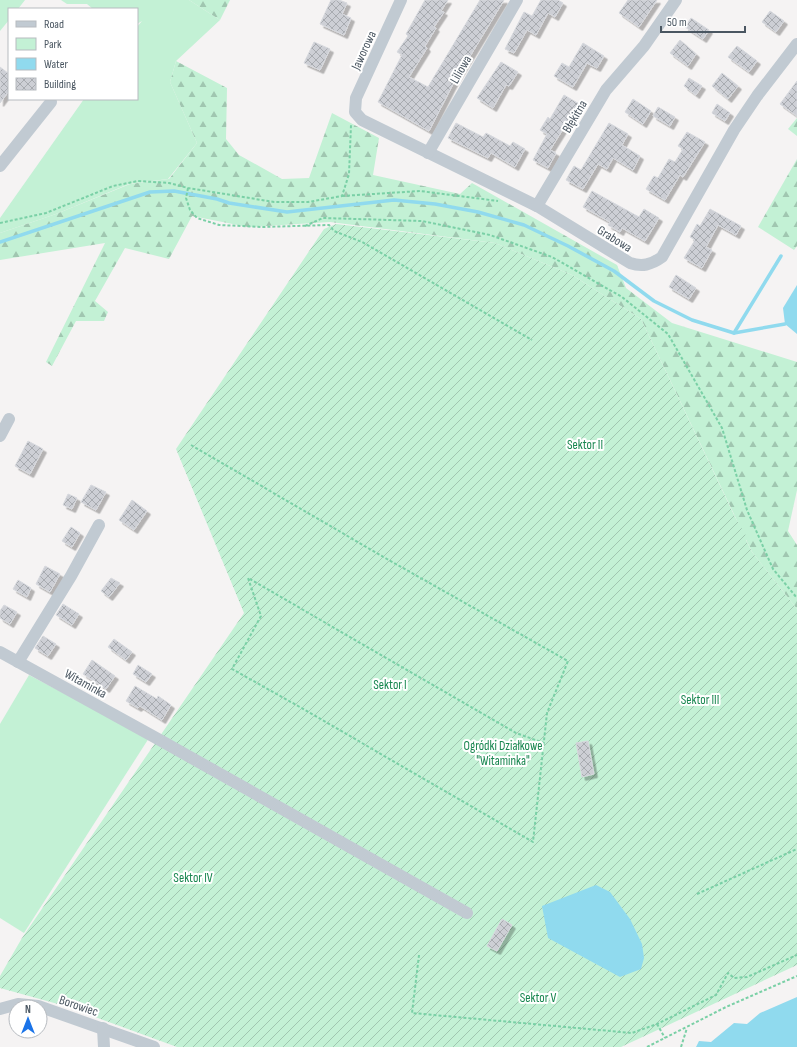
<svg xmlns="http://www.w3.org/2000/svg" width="797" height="1047" font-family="'Sofia Sans Condensed',sans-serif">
	<defs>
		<pattern id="forest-firs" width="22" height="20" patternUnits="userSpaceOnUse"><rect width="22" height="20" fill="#c3f1d5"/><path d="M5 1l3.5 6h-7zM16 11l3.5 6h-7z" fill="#a0c6b0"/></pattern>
		<pattern id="garden-furrows" width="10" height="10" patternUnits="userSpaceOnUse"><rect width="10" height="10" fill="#c3f1d5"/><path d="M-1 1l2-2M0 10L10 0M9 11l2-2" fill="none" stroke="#a0c6b0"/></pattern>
		<pattern id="building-cross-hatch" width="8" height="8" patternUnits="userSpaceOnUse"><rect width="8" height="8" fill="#cdcfd5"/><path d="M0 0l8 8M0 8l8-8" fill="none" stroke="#a8abb0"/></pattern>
		<filter id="shadow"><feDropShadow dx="3.5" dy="3.5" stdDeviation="0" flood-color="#0004"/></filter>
	</defs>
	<rect width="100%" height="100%" fill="#f5f3f3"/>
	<g fill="#c3f1d5">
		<path d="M0,0H25L18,9H9V20L0,31Z"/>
		<path d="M61,0H189L220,20L176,61L170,82L197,143L168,179L129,184L56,214L0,233V218L84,99H137V27L142,21L137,24V9H93L87,4H67Z"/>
		<path d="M29,675L149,738L24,933L0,918V724Z"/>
	</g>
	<g fill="url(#forest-firs)">
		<path d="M189,0H230L220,20Z"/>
		<path d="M176,61L227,88L226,139L239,155L282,179L309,178L332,113L379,138L373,175L460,194L472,183L617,265L626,288L672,323L797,362V490L788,531L797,545V609L752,552L641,319L572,275L495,243L330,222L248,227L192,216L169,259L125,248L95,301L108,312L104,321H76L52,366L46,362L105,243L0,260V233L56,214L130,184L169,179L197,143L170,82Z"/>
		<path d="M797,118V136L788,129Z"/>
		<path d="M797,159V246L794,250L758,227Z"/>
	</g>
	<path fill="url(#garden-furrows)" d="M336,224L495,243L572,275L641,319L735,517L748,539L746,540L752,552L797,609V965L621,1047H177L65,1006L0,988V976L22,938L244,613L176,449L324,229Z"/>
	<g fill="#90daee">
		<path d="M797,285V334L785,324L783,308Z"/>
		<path d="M596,885L610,892L630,919L642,944L644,958L641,969L620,977L548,938L542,906Z"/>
		<path d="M797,997V1047H696L699,1041L711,1042L734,1023L747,1024L760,1013Z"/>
	</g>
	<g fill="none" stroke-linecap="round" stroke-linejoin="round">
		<g stroke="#90daee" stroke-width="3.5">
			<path d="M0,242L150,192L174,191L217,199L229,203L287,212L394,200L435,204L478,212L524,225L568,246L614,271L654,301L692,320L734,333L785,324"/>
			<path d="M734,333L781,256"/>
		</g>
	</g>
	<g fill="url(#building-cross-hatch)" stroke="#d7d9de" filter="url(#shadow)">
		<path d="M331,0H339L347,3L342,14L351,18L344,35L320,24Z"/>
		<path d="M425,0H448L441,11L444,12L434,27L436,28L425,46L427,48L409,77L428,87L480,0H504L452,86L429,131L378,102L402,55L397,52L408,36L406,34Z"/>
		<path d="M541,0H558L563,3L555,17L548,13L536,35L527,30L514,53L505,49L524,12L532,16Z"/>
		<path d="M628,0H657L639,27L619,13Z"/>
		<path d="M770,11L784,21L776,32L762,22Z"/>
		<path d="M691,18L709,30L703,39L685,27Z"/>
		<path d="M680,40L696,54L688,66L670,53Z"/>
		<path d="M314,42L330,49L320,70L304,63Z"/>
		<path d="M583,43L604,56L597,68L587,63L573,87L554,76L562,63L569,67Z"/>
		<path d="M737,46L757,61L749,72L728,57Z"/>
		<path d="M501,62L518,72L509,86L506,85L493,108L477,98Z"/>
		<path d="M0,67L9,74V91L0,103Z"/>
		<path d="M722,73L738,86L728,99L712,86Z"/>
		<path d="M689,78L702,86L696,95L684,86Z"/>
		<path d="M797,81V116L780,104Z"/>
		<path d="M564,95L581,105L573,119L570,118L550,150L556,153L548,168L533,160L547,134L540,130L548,117L550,119Z"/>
		<path d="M633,99L651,111L643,124L625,112Z"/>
		<path d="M717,104L730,113L725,121L712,113Z"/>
		<path d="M658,107L675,117L670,126L653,116Z"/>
		<path d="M456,123L483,137L486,133L510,146L513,142L525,149L515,167L491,153L488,158L448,138Z"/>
		<path d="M609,123L628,134L622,145L640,156L633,170L613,158L607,169L598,164L583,189L566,180L574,166L581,170Z"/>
		<path d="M687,132L705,142L683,177L680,175L665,200L646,189L654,176L658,178L669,159L675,162L683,149L678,146Z"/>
		<path d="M592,191L639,217L644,209L659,218L645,241L622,228L620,232L608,225L610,222L583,207Z"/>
		<path d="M710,209L741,226L736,235L718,225L706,247L712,250L702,268L684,258L695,240L690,237L697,224L700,226Z"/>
		<path d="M676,275L696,288L689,299L669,287Z"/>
		<path d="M28,441L43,449L30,474L15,466Z"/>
		<path d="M91,485L106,492L96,510L81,502Z"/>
		<path d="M68,494L77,498L72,509L63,505Z"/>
		<path d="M132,500L147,511L134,530L119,520Z"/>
		<path d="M71,527L80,533L72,547L62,541Z"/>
		<path d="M45,566L60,574L50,592L36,584Z"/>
		<path d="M111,578L120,583L109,597L101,591Z"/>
		<path d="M18,580L31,588L27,597L13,589Z"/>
		<path d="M63,604L79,614L72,625L56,615Z"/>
		<path d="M4,605L17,612L10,624L0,618V611Z"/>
		<path d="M43,636L56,644L48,656L35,648Z"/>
		<path d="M114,639L132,652L126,660L108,647Z"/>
		<path d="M92,660L115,676L106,689L83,674Z"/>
		<path d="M138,665L152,674L146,682L133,674Z"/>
		<path d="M135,686L157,699L158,696L171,705L162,720L140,706L138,708L126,701Z"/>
		<path d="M588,741L594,774L582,777L576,743Z"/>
		<path d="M502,919L512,925L497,951L487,946Z"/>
	</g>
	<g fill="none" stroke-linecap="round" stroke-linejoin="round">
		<g stroke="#7ad0a6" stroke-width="2" stroke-dasharray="3 2" stroke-linecap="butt">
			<path d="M188,188L186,198L190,210L197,218L219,225L263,227L329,225L334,231L362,242L532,340"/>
			<path d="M342,196L420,191L498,201"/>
			<path d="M0,223L46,213L113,186L138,181L169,183L188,188L274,202H308L342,196L349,174L351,125"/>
			<path d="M305,226L323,218L422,221L490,235L552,257L622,297L668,334L722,428L747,510L773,569L797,598"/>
			<path d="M191,445L387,559L568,661L547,713L533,842L298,706L232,669L261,616L248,578L516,733L544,743"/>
			<path d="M697,894L797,849"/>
			<path d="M419,955L412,1013L632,1033L657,1024L716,995L728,973L734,978L747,977L797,955"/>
			<path d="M657,1024L665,1038"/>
			<path d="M647,1047L726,1007L797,976"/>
			<path d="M681,1047L687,1028"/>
		</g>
		<g stroke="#c1cad2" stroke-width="12">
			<path d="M401,0L356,98L355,112L362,120L537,206L630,263C642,267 651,265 662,257L734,130L757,96L797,44"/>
			<path d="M428,153L517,0"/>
			<path d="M0,166L51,102"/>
			<path d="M537,206L606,90L644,46L676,0"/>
			<path d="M0,436L9,419"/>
			<path d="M0,652L158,739L467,913"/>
			<path d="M18,662L71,576L99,525"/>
			<path d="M0,1009L18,1004L38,1006L154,1047"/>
			<path d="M103,1028L104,1047"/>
		</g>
	</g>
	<g text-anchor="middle" stroke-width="4" stroke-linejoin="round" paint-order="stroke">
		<g font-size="13" fill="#4a5661" stroke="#fff">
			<text transform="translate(363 50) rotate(-65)" y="5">Jaworowa</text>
			<text transform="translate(460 69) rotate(-60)" y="5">Liliowa</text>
			<text transform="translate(574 116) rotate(-59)" y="5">Błękitna</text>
			<text transform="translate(615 238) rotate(32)" y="5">Grabowa</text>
			<text transform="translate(86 683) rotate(29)" y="5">Witaminka</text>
			<text transform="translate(79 1005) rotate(19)" y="5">Borowiec</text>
		</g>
		<g font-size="13" fill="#17864f" stroke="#fff">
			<text x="585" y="449">Sektor II</text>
			<text x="390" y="689">Sektor I</text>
			<text x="700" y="704">Sektor III</text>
			<text x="503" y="750">Ogródki Działkowe<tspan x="503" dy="15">"Witaminka"</tspan></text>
			<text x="193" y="882">Sektor IV</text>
			<text x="538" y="1002">Sektor V</text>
		</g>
	</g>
	<rect x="8" y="8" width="130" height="92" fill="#ffffff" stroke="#b7bbc0"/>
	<rect x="16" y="21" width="20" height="6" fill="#c1cad2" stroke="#b7bbc0"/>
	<text x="44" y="28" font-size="12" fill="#4a5661">Road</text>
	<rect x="16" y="38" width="20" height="12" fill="#c3f1d5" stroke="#b7bbc0"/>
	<text x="44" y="48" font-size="12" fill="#4a5661">Park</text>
	<rect x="16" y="58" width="20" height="12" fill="#90daee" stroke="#b7bbc0"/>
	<text x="44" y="68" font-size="12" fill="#4a5661">Water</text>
	<rect x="16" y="78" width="20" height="12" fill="url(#building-cross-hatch)" stroke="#b7bbc0"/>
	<text x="44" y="88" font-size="12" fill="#4a5661">Building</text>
	<g transform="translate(28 1019)"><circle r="19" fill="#ffffff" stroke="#b7bbc0"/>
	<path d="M0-3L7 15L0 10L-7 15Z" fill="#1a73e8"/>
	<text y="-6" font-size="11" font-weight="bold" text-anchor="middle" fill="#4a5661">N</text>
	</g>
	<path d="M661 26v6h84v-6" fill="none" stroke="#4a5661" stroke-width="2"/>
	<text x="667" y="26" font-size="12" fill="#4a5661" stroke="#ffffff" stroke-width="3" paint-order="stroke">50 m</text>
</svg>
